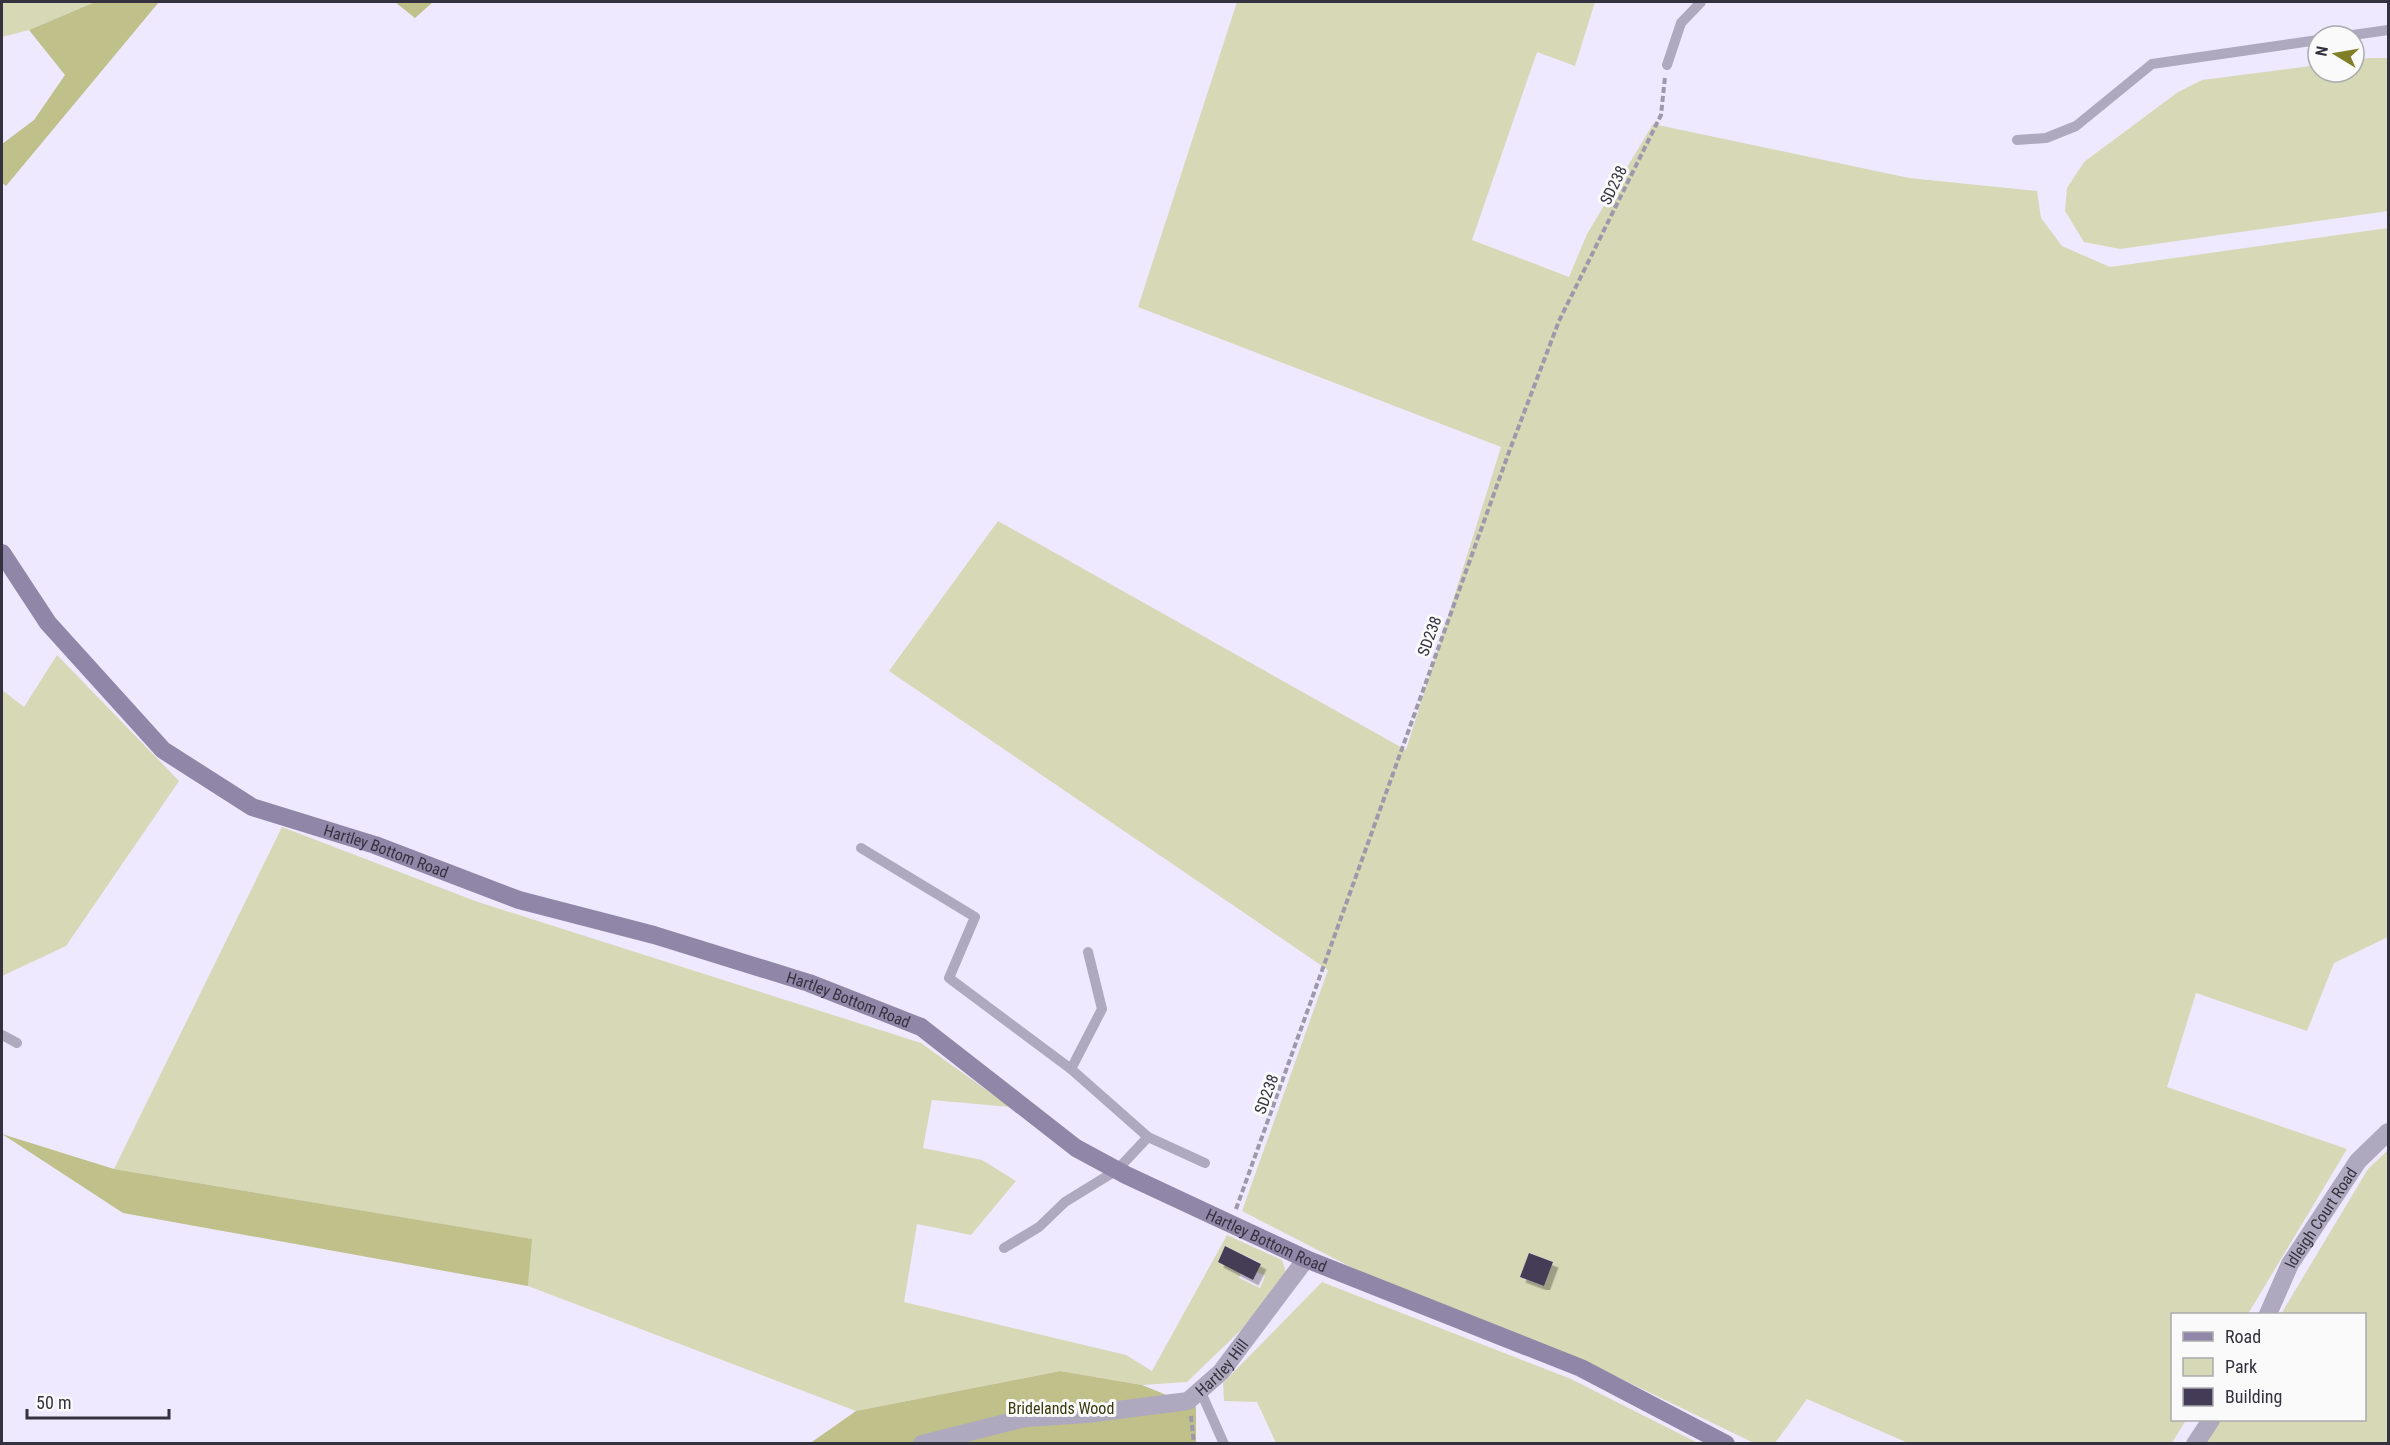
<svg xmlns="http://www.w3.org/2000/svg" width="2390" height="1445" font-family="'Roboto Condensed',sans-serif">
	<defs>
		<filter id="shadow"><feDropShadow dx="5.5" dy="5.5" stdDeviation="0" flood-color="#0004"/></filter>
	</defs>
	<rect width="100%" height="100%" fill="#eee9fe"/>
	<g fill="#d7d8b6" fill-rule="evenodd">
		<path d="M2,2H95L29,30L2,37Z"/>
		<path d="M1237,2H1595L1575,66L1537,52L1472,240L1569,277L1587,234L1653,124L1909,178L2037,191L2041,218L2062,246L2110,267L2388,228V937L2334,963L2307,1031L2196,993L2167,1087L2347,1149L2248,1314H2172V1420H2186L2172,1443H1908L1807,1399L1775,1443H1754L1607,1372L1415,1300L1242,1211L1328,970L889,671L998,521L1406,750L1501,447L1138,307ZM1530,1253L1553,1262L1544,1286L1520,1277Z"/>
		<path d="M2370,58H2388V211L2120,249L2084,242L2065,211L2067,188L2084,162L2178,92L2202,80L2318,65V72H2354V60Z"/>
		<path d="M57,655L179,781L66,946L2,976V690L24,707Z"/>
		<path d="M282,827L478,902L921,1043L1010,1107L932,1100L923,1148L982,1160L1016,1181L971,1235L917,1224L904,1302L1126,1355L1152,1371L1227,1235L1282,1260L1287,1275L1242,1329L1187,1382L1142,1385L1060,1371L856,1411L528,1286L531,1239L114,1169ZM1225,1246L1261,1263L1257,1272L1265,1276L1260,1288L1239,1278L1241,1273L1218,1262Z"/>
		<path d="M2388,1150V1443L2204,1444L2218,1420H2364V1314H2281L2368,1169Z"/>
		<path d="M1322,1282L1571,1379L1698,1443H1276L1257,1402L1224,1401L1223,1383Z"/>
	</g>
	<g fill="#c0c08b">
		<path d="M95,2H159L6,186L2,183V144L34,120L65,75L29,30Z"/>
		<path d="M395,2H433L415,18Z"/>
		<path d="M2,1134L114,1169L532,1239L528,1286L123,1213Z"/>
		<path d="M1060,1371L1142,1385L1196,1407V1443L809,1444L856,1411Z"/>
	</g>
	<g fill="#443c57" filter="url(#shadow)">
		<path d="M1225,1246L1261,1264L1253,1280L1218,1262Z"/>
		<path d="M1529,1253L1553,1262L1544,1286L1520,1277Z"/>
	</g>
	<g fill="none" stroke-linecap="round" stroke-linejoin="round">
		<g stroke="#9d99ab" stroke-width="4" stroke-dasharray="6 3" stroke-linecap="butt">
			<path d="M1236,1209L1509,452L1559,321L1661,115L1665,77"/>
			<path d="M1191,1416L1194,1444"/>
		</g>
		<g stroke="#aea9bf" stroke-width="10">
			<path d="M2346,36L2388,30"/>
			<path d="M1667,65L1681,23L1701,2"/>
			<path d="M2017,140L2046,138L2076,126L2152,64L2318,40"/>
			<path d="M861,848L975,917L949,978L1071,1069L1148,1137L1205,1163"/>
			<path d="M2,1035L17,1043"/>
			<path d="M1071,1069L1102,1009L1088,952"/>
			<path d="M1004,1248L1039,1227L1065,1202L1117,1170L1148,1137"/>
			<path d="M1200,1390L1224,1444"/>
		</g>
		<g stroke="#aea9bf" stroke-width="18">
			<path id="s1" d="M2268,1314L2290,1264L2358,1161L2388,1132"/>
			<path id="s2" d="M922,1444L1025,1418L1087,1414L1188,1401L1221,1372L1306,1259"/>
			<path d="M2195,1444L2211,1420"/>
		</g>
		<path stroke="#9087a8" stroke-width="18" id="s3" d="M2,553L48,623L163,750L252,807L375,845L519,900L654,935L809,983L921,1027L1076,1148L1126,1175L1306,1259L1581,1368L1726,1444"/>
	</g>
	<g text-anchor="middle" stroke-width="6" stroke-linejoin="round" paint-order="stroke">
		<g font-size="16" fill="#35323f" stroke="#fafafa">
			<text transform="translate(1613 185) rotate(-64)" y="6">SD238</text>
			<text transform="translate(1429 636) rotate(-70)" y="6">SD238</text>
			<text dy="6" stroke="none"><textPath href="#s3" startOffset="502">Hartley Bottom Road</textPath></text>
			<text dy="6" stroke="none"><textPath href="#s3" startOffset="988">Hartley Bottom Road</textPath></text>
			<text transform="translate(1266 1094) rotate(-70)" y="6">SD238</text>
			<text dy="6" stroke="none"><textPath href="#s1" startOffset="110">Idleigh Court Road</textPath></text>
			<text dy="6" stroke="none"><textPath href="#s3" startOffset="1474">Hartley Bottom Road</textPath></text>
			<text dy="6" stroke="none"><textPath href="#s2" startOffset="318">Hartley Hill</textPath></text>
		</g>
		<g font-size="16" fill="#39390e" stroke="#fafafa">
			<text x="1061" y="1414">Bridelands Wood</text>
		</g>
	</g>
	<rect width="2390" height="1445" fill="none" stroke="#35323f" stroke-width="6"/>
	<rect x="2171" y="1313" width="195" height="108" fill="#fafafa" stroke="#abaaaf" stroke-width="1.5"/>
	<rect x="2183" y="1332" width="30" height="9" fill="#9087a8" stroke="#abaaaf" stroke-width="1.5"/>
	<text x="2225" y="1343" font-size="18" fill="#35323f">Road</text>
	<rect x="2183" y="1358" width="30" height="18" fill="#d7d8b6" stroke="#abaaaf" stroke-width="1.5"/>
	<text x="2225" y="1373" font-size="18" fill="#35323f">Park</text>
	<rect x="2183" y="1388" width="30" height="18" fill="#443c57" stroke="#abaaaf" stroke-width="1.5"/>
	<text x="2225" y="1403" font-size="18" fill="#35323f">Building</text>
	<g transform="translate(2336 54) rotate(281)"><circle r="28" fill="#fafafa" stroke="#abaaaf" stroke-width="1.5"/>
	<path d="M0-4.5L10 22L0 15L-10 22Z" fill="#807f27"/>
	<text y="-9" font-size="16" font-weight="bold" text-anchor="middle" fill="#35323f">N</text>
	</g>
	<path d="M27 1409v9h142v-9" fill="none" stroke="#35323f" stroke-width="3"/>
	<text x="36" y="1409" font-size="18" fill="#35323f" stroke="#fafafa" stroke-width="4.5" paint-order="stroke">50 m</text>
</svg>
